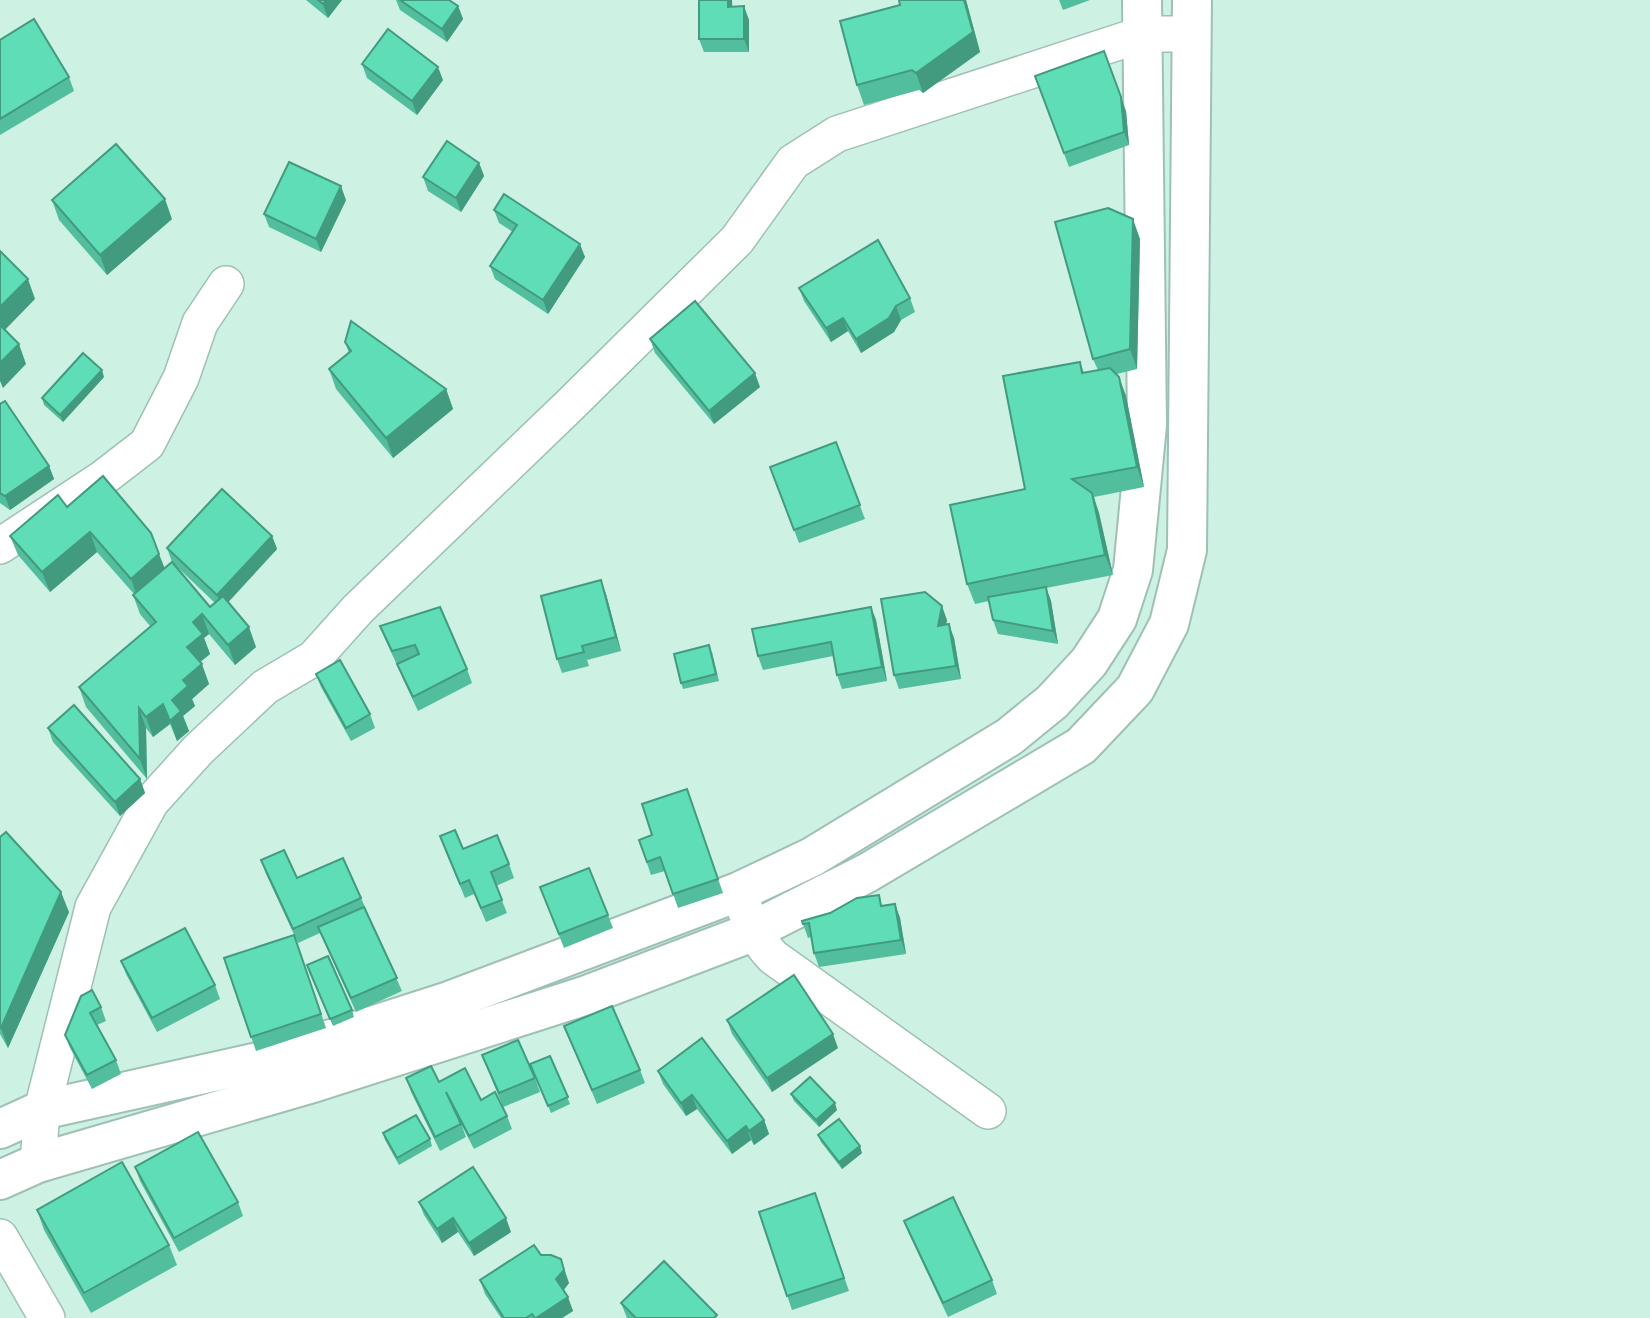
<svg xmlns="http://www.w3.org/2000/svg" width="1650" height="1318" font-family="Montserrat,sans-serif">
	<rect width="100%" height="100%" fill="#cdf1e3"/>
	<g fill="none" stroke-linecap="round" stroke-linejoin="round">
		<defs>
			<g id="minor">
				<path d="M0,546L103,478L147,444L181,378L200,323L226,284"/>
				<path d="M738,892C748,916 755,939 773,957L988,1111"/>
				<path d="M38,1163L42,1110L93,907L151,802L198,750L265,687L314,658L358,609L570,405L737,240L793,162L837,134L1143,34H1192"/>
				<path d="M0,1237L47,1318"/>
			</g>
			<g id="tertiary">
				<path d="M0,1129L42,1110L263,1061L449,1001L738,892L812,857L1009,737L1052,702L1089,662L1117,619L1133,570L1147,425L1142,0"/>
				<path d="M0,1180L38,1163L316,1082L587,995L742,936L867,873L1081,746L1135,689L1169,624L1187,550L1192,0"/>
			</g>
		</defs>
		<use href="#minor" stroke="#9ec1b4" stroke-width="38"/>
		<use href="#tertiary" stroke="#9ec1b4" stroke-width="42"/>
		<use href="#minor" stroke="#fff" stroke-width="35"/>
		<use href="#tertiary" stroke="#fff" stroke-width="38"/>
	</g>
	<g fill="#52be9d" fill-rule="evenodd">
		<path d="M306,0H342L328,18Z"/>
		<path d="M396,0H449L458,6L463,19L447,42L400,10Z"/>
		<path d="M732,0V7L749,20V52H704L699,39Z"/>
		<path d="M899,0H966L980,52L923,93L919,90L864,105L857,85L900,5Z"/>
		<path d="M1059,0H1090L1063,10Z"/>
		<path d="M0,40L69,77L74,91L0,135Z"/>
		<path d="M362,64L443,80L417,115L367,78Z"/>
		<path d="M1035,76L1126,111L1129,145L1069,167Z"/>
		<path d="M479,163L484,176L461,212L428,191L423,177Z"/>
		<path d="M52,200L172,219L107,275L59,220Z"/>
		<path d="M346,200L321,252L269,227L264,214Z"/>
		<path d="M494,210L585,257L548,314L495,279L490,266L513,232L499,223Z"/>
		<path d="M1140,239L1137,369L1117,374L1126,396L1144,487L1094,497L1099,513L1113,575L1046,588L1051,601L1058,644L998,634L993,620L989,601L975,604L967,584L1025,489L1080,362L1084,373L1098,370L1093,359Z"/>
		<path d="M799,288L910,298L915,312L901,320L894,332L861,353L848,331L831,342L804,301Z"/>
		<path d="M650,339L760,387L714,424L655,353Z"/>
		<path d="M345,342L446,389L453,409L393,458L336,389L329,369L349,353Z"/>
		<path d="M104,377L63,422L44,405L42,398Z"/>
		<path d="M0,404L49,466L54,479L10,510L0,503Z"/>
		<path d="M836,442L865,519L799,543L770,467Z"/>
		<path d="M67,507L164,568L172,562L167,548L272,536L277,549L228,602L256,647L235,665L209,634L204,638L210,654L200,662L209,684L192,699L195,706L183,716L189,731L177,741L170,724L153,737L146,728L147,779L86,707L79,687L150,626L140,614L133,595L134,594L97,552L50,592L18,555L10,536ZM173,563L215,603L210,607Z"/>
		<path d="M606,594L621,651L587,660L589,666L562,673L557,659Z"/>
		<path d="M871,607L876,620L887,681L842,689L837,675L833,656L763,670L758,656Z"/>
		<path d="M947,620L946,624L954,638L961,679L899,689L894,675Z"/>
		<path d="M380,626L467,669L472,683L418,711L402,677L398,665H397L385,639Z"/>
		<path d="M712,652L719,681L683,689L681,683Z"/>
		<path d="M316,674L370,714L375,728L351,741L321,687Z"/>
		<path d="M48,728L140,779L145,793L120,816L53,742Z"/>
		<path d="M687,789L723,893L678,908L665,871L651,875L639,840L652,835Z"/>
		<path d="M0,837L69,912L8,1048L0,1034Z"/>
		<path d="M463,849L509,864L514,878L496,886L507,913L486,922L474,894L465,898L445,850Z"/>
		<path d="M261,860L297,878L361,898L402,991L356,1012L320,933L298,943L266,874Z"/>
		<path d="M540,887L608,915L613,928L564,948Z"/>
		<path d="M895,904L900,918L906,954L819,967L814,953L811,937L808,938L802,921Z"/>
		<path d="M299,948L326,1028L256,1051L224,958Z"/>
		<path d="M121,961L215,985L220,999L157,1032L126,974Z"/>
		<path d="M309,972L352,1010L354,1017L333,1026Z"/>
		<path d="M81,996L101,1007L106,1021L97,1025L116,1060L121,1074L92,1089L70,1048L65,1035Z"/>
		<path d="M727,1020L838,1048L772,1092L732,1034Z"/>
		<path d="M564,1026L640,1070L645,1083L597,1104Z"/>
		<path d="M482,1055L535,1078L540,1092L503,1107Z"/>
		<path d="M550,1056L570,1104L551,1113L533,1071Z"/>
		<path d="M658,1071L764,1120L769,1134L754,1145L751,1140L732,1154L697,1109L686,1116L663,1084Z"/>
		<path d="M406,1078L439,1082L481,1100L507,1116L512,1129L474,1149L462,1126L466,1137L440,1151L411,1092Z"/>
		<path d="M791,1094L837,1110L819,1127L794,1101Z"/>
		<path d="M383,1133L430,1139L432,1146L399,1165L385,1140Z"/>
		<path d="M818,1135L862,1153L842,1169L821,1142Z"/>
		<path d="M135,1167L238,1202L243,1216L179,1252L140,1181Z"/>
		<path d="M815,1193L849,1291L792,1310L759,1212Z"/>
		<path d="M419,1202L511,1232L474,1256L458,1232L442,1243L424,1215Z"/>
		<path d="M37,1210L169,1245L177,1265L91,1313L44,1230Z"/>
		<path d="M904,1221L992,1280L997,1294L948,1317L909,1234Z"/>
		<path d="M541,1255L569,1283L564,1290L573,1311L562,1318H501L485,1294L480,1280Z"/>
		<path d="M621,1303L718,1318H627Z"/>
	</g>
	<g fill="#429b7f">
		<path d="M326,0H342L328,18L323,4Z"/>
		<path d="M728,0H732L733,20L728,7Z"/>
		<path d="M964,0H966L980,52L923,93L916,73Z"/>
		<path d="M458,6L463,19L447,42L442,29Z"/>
		<path d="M744,6L749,20V52L744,39Z"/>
		<path d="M438,67L443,80L417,115L412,101Z"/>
		<path d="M1121,97L1126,111L1129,145L1124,132Z"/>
		<path d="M479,163L484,176L461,212L456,198Z"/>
		<path d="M341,186L346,200L321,252L316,239Z"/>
		<path d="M165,199L172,219L107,275L100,255Z"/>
		<path d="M1133,219L1140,239L1137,369L1130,349Z"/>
		<path d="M580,244L585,257L548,314L543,300Z"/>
		<path d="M28,279L35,299L0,335V307Z"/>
		<path d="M896,306L901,320L894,332L861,353L856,339Z"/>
		<path d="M843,318L848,331L831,342L826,328Z"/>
		<path d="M19,344L26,364L3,388L0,381V363Z"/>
		<path d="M102,370L104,377L63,422L60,415Z"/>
		<path d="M755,373L760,387L714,424L709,411Z"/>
		<path d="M1119,377L1126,396L1144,487L1137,467Z"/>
		<path d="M446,389L453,409L393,458L386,438Z"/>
		<path d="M49,466L54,479L10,510L5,496Z"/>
		<path d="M1092,493L1099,513L1113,575L1105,555Z"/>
		<path d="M90,532L97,552L50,592L42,572Z"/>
		<path d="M272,536L277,549L222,609L217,595Z"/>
		<path d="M159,554L167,574L138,599L131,579Z"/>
		<path d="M601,580L606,594L621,651L616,637Z"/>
		<path d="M1046,587L1051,601L1058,644L1053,631Z"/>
		<path d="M942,606L947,620L943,639L938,626Z"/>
		<path d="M871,607L876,620L887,681L882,667Z"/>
		<path d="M202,614L209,634L204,638L210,654L194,667L187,647L193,622Z"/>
		<path d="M949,624L954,638L961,679L956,666Z"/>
		<path d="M249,627L256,647L235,665L228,645Z"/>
		<path d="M202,664L209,684L192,699L195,706L183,716L189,731L177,741L170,721L172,700L183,680Z"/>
		<path d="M163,704L170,724L153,737L146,717Z"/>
		<path d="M139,708L146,728L147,779L140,759Z"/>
		<path d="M140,779L145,793L120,816L115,802Z"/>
		<path d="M61,892L69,912L8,1048L1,1028Z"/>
		<path d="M895,904L900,918L906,954L901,940Z"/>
		<path d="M833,1034L838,1048L772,1092L767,1078Z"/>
		<path d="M692,1095L697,1109L686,1116L681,1103Z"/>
		<path d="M835,1103L837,1110L819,1127L816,1120Z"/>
		<path d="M764,1120L769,1134L754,1145L749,1131Z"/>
		<path d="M746,1126L751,1140L732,1154L727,1141Z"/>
		<path d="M860,1146L862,1153L842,1169L839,1162Z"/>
		<path d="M453,1218L458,1232L442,1243L437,1229Z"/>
		<path d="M506,1218L511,1232L474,1256L469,1243Z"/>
		<path d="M561,1259L569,1283L561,1293L556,1279Z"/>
		<path d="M568,1297L573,1311L562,1318H536Z"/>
	</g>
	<g fill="#5fddb6" stroke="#429b7f" stroke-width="2">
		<path d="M318,0H326L323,4Z"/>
		<path d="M400,0H449L458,6L442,29Z"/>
		<path d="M699,0H728V7L744,6V39H699Z"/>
		<path d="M899,0H964L973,32L916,73L912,70L857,85L840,21L900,5Z"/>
		<path d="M34,19L69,77L0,119V40Z"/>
		<path d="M388,29L438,67L412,101L362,64Z"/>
		<path d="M1104,51L1121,97L1124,132L1064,153L1035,76Z"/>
		<path d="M447,141L479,163L456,198L423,177Z"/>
		<path d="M116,144L165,199L100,255L52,200Z"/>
		<path d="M289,162L341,186L316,239L264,214Z"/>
		<path d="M504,194L580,244L543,300L490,266L517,225L494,210Z"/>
		<path d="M1108,208L1133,219L1130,349L1093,359L1055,222Z"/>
		<path d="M878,240L910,298L896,306L889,318L856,339L843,318L826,328L799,288Z"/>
		<path d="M0,251L28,279L0,307Z"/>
		<path d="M695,301L755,373L709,411L650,339Z"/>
		<path d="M351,321L446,389L386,438L329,369L351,351L345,342Z"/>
		<path d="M0,325L19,344L0,363Z"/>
		<path d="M83,353L102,370L60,415L42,398Z"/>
		<path d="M1080,362L1082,373L1110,368L1119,377L1137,467L1072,479L1092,493L1105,555L967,584L950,505L1025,489L1003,376Z"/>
		<path d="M5,401L49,466L5,496L0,493V404Z"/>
		<path d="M836,442L860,505L794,530L770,467Z"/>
		<path d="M103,476L151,533L159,554L131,579L90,532L42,572L10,536L58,495L67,507Z"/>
		<path d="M222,489L272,536L217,595L167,548Z"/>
		<path d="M172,562L210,607L223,596L249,627L228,645L202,614L193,622L203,634L187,647L202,664L183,680L188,686L172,700L181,711L170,721L163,704L146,717L139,708L140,759L79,687L156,622L133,595Z"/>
		<path d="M601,580L616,637L582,646L584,652L557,659L541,596Z"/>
		<path d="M1046,587L1053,631L993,620L988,597Z"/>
		<path d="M925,592L942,606L938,626L949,624L956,666L894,675L881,599Z"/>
		<path d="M440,607L467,669L413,697L397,664L419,654L415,645L392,651L380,626Z"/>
		<path d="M871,607L882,667L837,675L831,642L758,656L752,629Z"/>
		<path d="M709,645L716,674L681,683L674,654Z"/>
		<path d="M340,660L370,714L346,728L316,674Z"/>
		<path d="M74,705L140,779L115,802L48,728Z"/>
		<path d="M687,789L718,879L673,894L660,857L647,862L639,840L652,835L642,804Z"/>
		<path d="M455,830L463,849L497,835L509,864L491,872L502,900L481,908L469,880L460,884L440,836Z"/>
		<path d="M6,832L61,892L1,1028L0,1026V837Z"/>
		<path d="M284,850L297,878L343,858L361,898L293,929L261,860Z"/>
		<path d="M589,868L608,915L559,934L540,887Z"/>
		<path d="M879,895L881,906L895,904L901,940L814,953L809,923L803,924L802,921L830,913L857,898Z"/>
		<path d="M364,907L397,978L351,998L318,927Z"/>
		<path d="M185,928L215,985L152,1018L121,961Z"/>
		<path d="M294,935L321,1014L251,1037L224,958Z"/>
		<path d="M328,956L352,1010L330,1019L307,965Z"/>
		<path d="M794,975L833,1034L767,1078L727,1020Z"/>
		<path d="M92,990L101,1007L90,1013L116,1060L87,1075L65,1035L81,996Z"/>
		<path d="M612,1006L640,1070L592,1090L564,1026Z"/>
		<path d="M702,1038L764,1120L749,1131L746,1126L727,1141L692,1095L681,1103L658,1071Z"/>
		<path d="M518,1040L535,1078L499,1093L482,1055Z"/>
		<path d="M550,1056L568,1097L548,1106L530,1064Z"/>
		<path d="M431,1066L439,1082L465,1068L481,1100L495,1092L507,1116L469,1136L446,1092L461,1124L435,1137L406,1078Z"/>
		<path d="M810,1077L835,1103L816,1120L791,1094Z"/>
		<path d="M416,1115L430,1139L397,1158L383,1133Z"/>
		<path d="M839,1119L860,1146L839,1162L818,1135Z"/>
		<path d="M198,1132L238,1202L174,1238L135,1167Z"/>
		<path d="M122,1162L169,1245L84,1293L37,1210Z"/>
		<path d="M473,1167L506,1218L469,1243L453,1218L437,1229L419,1202Z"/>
		<path d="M815,1193L844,1278L787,1296L759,1212Z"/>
		<path d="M953,1197L992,1280L943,1303L904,1221Z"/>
		<path d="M534,1245L541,1255H551L561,1259L564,1270L556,1279L568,1297L536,1318H535L532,1314L526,1318H504L480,1280Z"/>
		<path d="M664,1261L717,1315L714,1318H636L621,1303Z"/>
	</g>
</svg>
